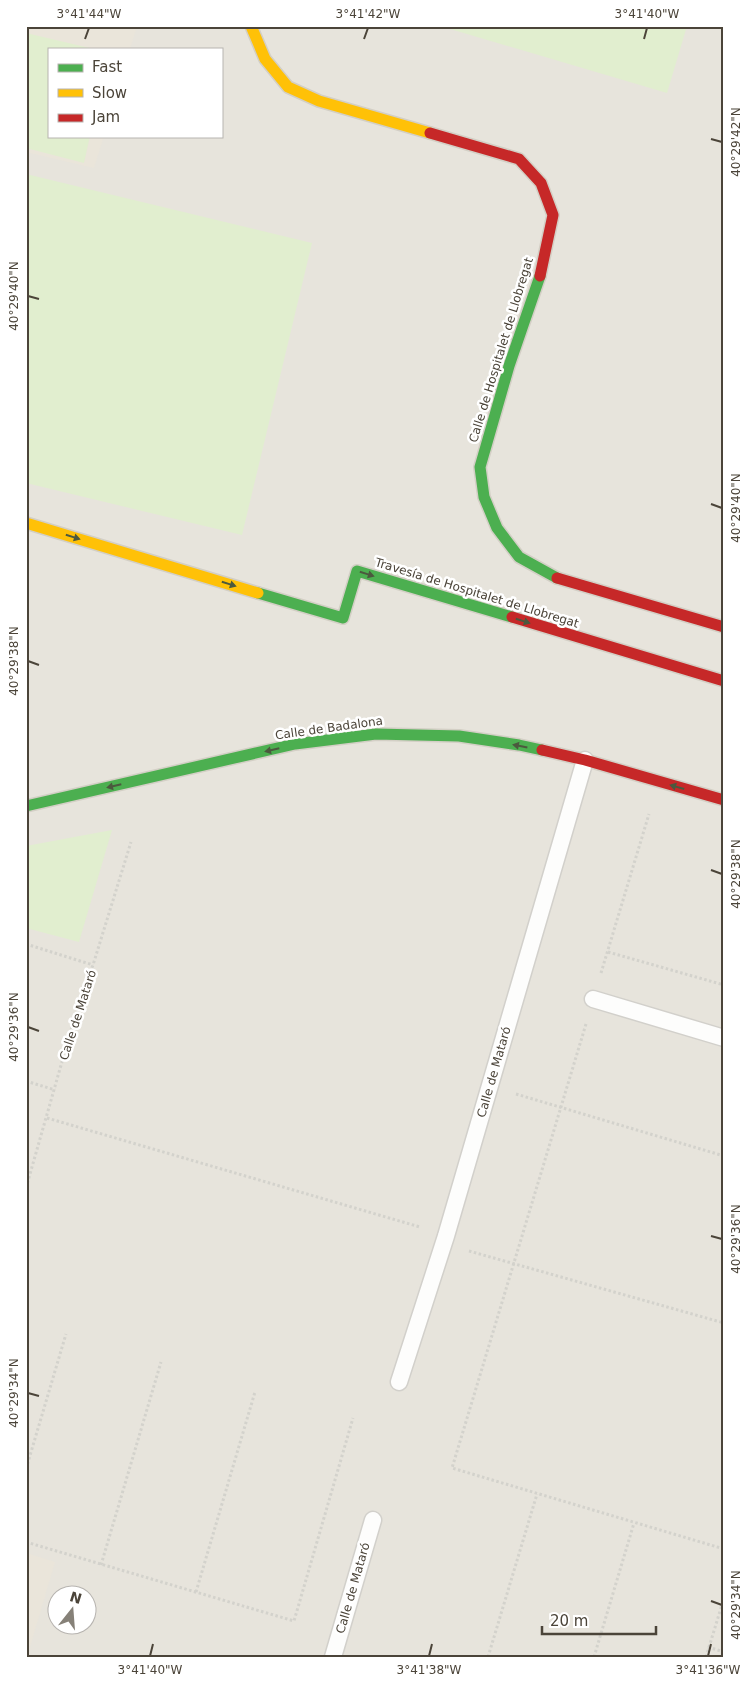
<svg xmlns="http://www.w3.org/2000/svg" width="750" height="1683" font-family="'DejaVu Sans',sans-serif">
	<rect width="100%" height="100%" fill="#f4f2ee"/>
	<path fill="#e7e4dc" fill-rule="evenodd" d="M26,26H724V1657H26ZM49,49H221V136H49ZM58,1596H88V1626H58Z"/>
	<g fill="#eae5da">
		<path d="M26,26H137L130,49H49V136H104L94,168L26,152Z"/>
		<path d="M26,1553L55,1562L27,1657H26Z"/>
	</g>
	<g fill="#e1eecf">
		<path d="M440,26H687L667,93Z"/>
		<path d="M26,33L94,49H49V136H90L84,163L26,148Z"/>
		<path d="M26,174L312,243L242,535L26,483Z"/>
		<path d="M112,830L79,942L26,928V846Z"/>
	</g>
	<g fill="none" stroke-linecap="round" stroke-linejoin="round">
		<defs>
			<g id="lane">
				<path d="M593,999L724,1038"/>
				<path d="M399,1382L446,1236L585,760"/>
				<path d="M333,1657L373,1520"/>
			</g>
			<g id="fast">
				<path d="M540,276L509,366L480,467L484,497L497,528L519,557L557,578"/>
				<path d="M258,593L343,618L357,571L512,617"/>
				<path d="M26,806L295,744L376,734L459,736L519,745L542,750"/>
			</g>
			<g id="slow">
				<path d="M251,26L265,59L288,87L319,101L430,133"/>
				<path d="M26,523L258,593"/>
			</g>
			<g id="jam">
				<path d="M430,133L519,159L541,183L553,215L540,276"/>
				<path d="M557,578L724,627"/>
				<path d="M512,617L724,681"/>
				<path d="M542,750L585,760L724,800"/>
			</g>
		</defs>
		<use href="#lane" stroke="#d2d0cb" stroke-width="19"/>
		<use href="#fast" stroke="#d3cfc5" stroke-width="14"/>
		<use href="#slow" stroke="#d3cfc5" stroke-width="14"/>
		<use href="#jam" stroke="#d3cfc5" stroke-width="14"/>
		<g stroke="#d3d2cc" stroke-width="3" stroke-dasharray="2.5 2.5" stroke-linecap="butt">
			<path d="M26,944L93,965"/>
			<path d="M608,952L724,985"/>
			<path d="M601,973L649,814"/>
			<path d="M586,1024L452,1468L724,1549"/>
			<path d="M26,1081L55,1090"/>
			<path d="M516,1094L724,1156"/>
			<path d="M47,1118L420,1227"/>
			<path d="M26,1188L81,995L93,965L131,842"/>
			<path d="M469,1251L724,1323"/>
			<path d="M26,1469L66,1334"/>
			<path d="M26,1542L294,1621L353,1418"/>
			<path d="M101,1565L161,1362"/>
			<path d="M196,1592L255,1392"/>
			<path d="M708,1647L724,1652"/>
			<path d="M488,1657L537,1494"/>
			<path d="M594,1657L634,1523"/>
			<path d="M706,1657L724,1598"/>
		</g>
		<use href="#lane" stroke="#fdfdfc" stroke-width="16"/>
		<use href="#fast" stroke="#4caf50" stroke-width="11"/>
		<use href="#slow" stroke="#ffc107" stroke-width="11"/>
		<use href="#jam" stroke="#c62828" stroke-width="11"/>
	</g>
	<defs><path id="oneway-solid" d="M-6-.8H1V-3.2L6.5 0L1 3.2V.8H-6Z" transform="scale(1.25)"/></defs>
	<g fill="#4b593e">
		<use href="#oneway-solid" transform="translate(73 537) rotate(17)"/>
		<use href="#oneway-solid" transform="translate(367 574) rotate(17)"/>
		<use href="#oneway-solid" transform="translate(229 584) rotate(17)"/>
		<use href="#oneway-solid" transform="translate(523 621) rotate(17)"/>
		<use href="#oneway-solid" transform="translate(520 746) rotate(-169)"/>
		<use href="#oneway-solid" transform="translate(272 750) rotate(167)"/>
		<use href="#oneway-solid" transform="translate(114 786) rotate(167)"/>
		<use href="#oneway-solid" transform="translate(677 787) rotate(-164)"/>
	</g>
	<path fill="none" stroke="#4b4439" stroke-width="2" d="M85,39L89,28M364,39L368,28M644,39L647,28M711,139L722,142M28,296L39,299M711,504L722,508M28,661L39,665M711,870L722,874M28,1027L39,1031M711,1236L722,1239M28,1393L39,1396M711,1601L722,1605M150,1656L153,1644M429,1656L432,1644M708,1656L711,1644"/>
	<g text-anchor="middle" stroke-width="5" stroke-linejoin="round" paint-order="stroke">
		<g font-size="12" fill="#4b4439" stroke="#fff">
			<text transform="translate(501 350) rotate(-73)" y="4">Calle de Hospitalet de Llobregat</text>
			<text transform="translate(477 593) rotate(17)" y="4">Travesía de Hospitalet de Llobregat</text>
			<text transform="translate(329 728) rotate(-8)" y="4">Calle de Badalona</text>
			<text transform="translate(78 1015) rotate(-72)" y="4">Calle de Mataró</text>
			<text transform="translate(494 1072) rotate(-74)" y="4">Calle de Mataró</text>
			<text transform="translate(353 1588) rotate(-74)" y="4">Calle de Mataró</text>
		</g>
	</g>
	<rect width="750" height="1683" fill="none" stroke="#ffffff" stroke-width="55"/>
	<rect x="48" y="48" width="175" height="90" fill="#ffffff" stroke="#b7b4b0"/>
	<rect x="58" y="64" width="25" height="8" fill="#4caf50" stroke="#b7b4b0"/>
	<text x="92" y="72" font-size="15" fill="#4b4439">Fast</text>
	<rect x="58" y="89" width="25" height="8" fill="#ffc107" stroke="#b7b4b0"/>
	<text x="92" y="98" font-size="15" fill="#4b4439">Slow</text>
	<rect x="58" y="114" width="25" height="8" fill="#c62828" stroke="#b7b4b0"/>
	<text x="92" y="122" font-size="15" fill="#4b4439">Jam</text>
	<g transform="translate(72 1610) rotate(17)"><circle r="24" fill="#ffffff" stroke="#b7b4b0"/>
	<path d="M0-4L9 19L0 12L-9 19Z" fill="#868178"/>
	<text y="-8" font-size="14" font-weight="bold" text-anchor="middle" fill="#4b4439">N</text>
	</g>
	<path d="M542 1626v8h114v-8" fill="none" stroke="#4b4439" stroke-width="2.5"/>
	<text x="550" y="1626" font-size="15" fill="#4b4439" stroke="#ffffff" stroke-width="4" paint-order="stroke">20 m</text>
	<rect x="28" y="28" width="694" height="1628" fill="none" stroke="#4b4439" stroke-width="2"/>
	<g font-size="12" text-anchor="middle" fill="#4b4439">
		<text x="89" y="18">3°41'44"W</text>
		<text x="368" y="18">3°41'42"W</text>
		<text x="647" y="18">3°41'40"W</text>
		<text transform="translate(736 142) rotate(-90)" y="4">40°29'42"N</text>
		<text transform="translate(14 296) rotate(-90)" y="4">40°29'40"N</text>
		<text transform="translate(736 508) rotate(-90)" y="4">40°29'40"N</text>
		<text transform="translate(14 661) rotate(-90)" y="4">40°29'38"N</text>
		<text transform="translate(736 874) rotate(-90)" y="4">40°29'38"N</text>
		<text transform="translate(14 1027) rotate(-90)" y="4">40°29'36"N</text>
		<text transform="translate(736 1239) rotate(-90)" y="4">40°29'36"N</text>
		<text transform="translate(14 1393) rotate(-90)" y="4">40°29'34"N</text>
		<text transform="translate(736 1605) rotate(-90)" y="4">40°29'34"N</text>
		<text x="150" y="1674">3°41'40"W</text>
		<text x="429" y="1674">3°41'38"W</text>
		<text x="708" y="1674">3°41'36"W</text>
	</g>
</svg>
